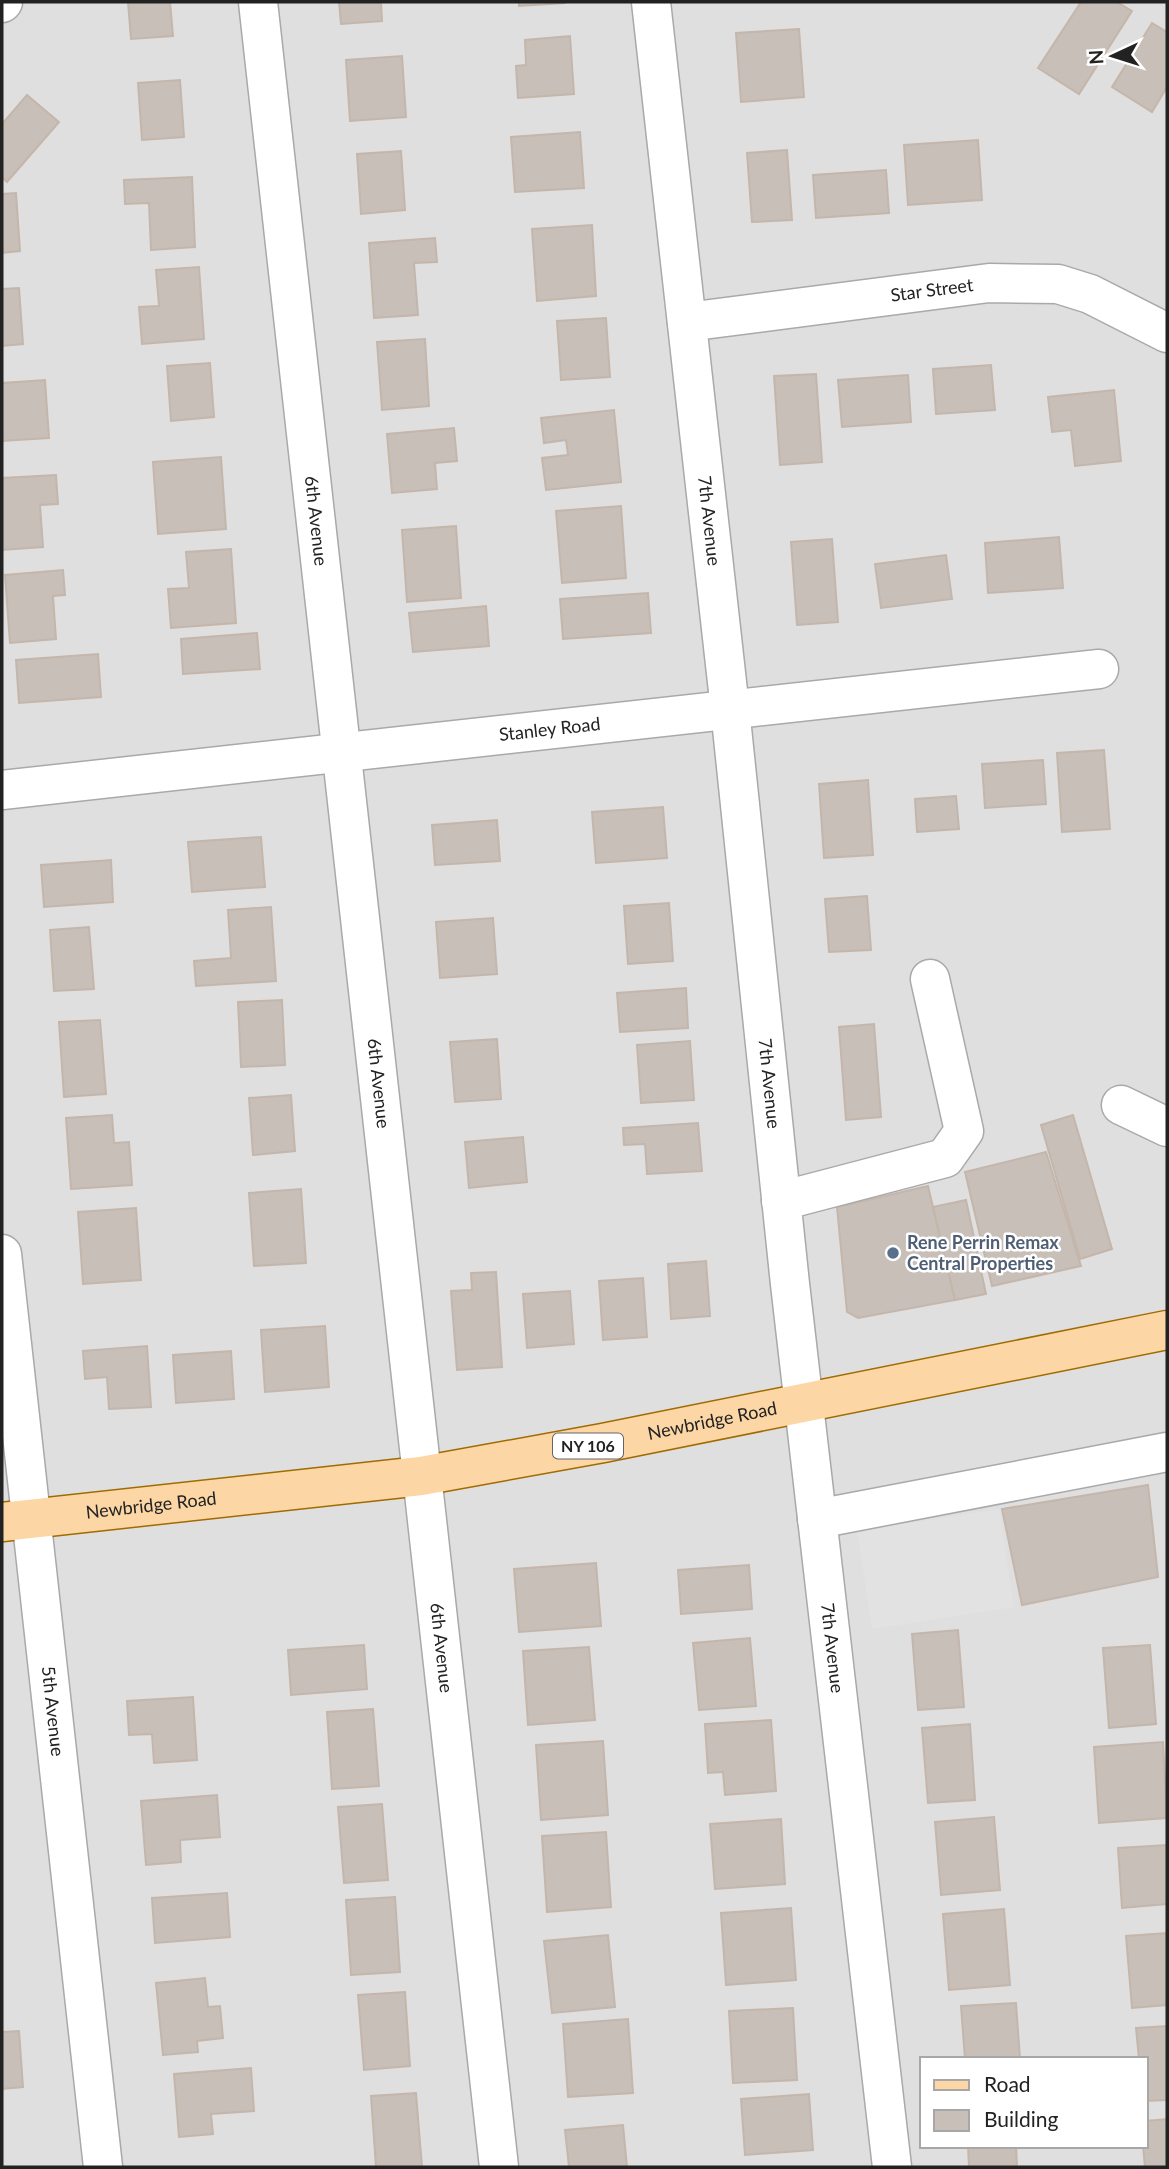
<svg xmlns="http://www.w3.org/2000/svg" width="1169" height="2169" font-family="Lato,sans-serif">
	<rect width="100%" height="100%" fill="#f2efe9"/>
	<path fill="#e0dfdf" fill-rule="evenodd" d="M2,2H1167V2167H2ZM922,2059H1146V2146H922Z"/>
	<path fill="#e2e2e2" d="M999,1509L1014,1607L872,1629L857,1531Z"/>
	<g fill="#c7bfb8" stroke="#c4b6ab" stroke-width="2">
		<path d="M128,2H170L173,36L131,39Z"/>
		<path d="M339,2H381L382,21L341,24Z"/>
		<path d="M519,2H565V3L519,6Z"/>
		<path d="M1081,2H1117L1132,11L1079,94L1038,68Z"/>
		<path d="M1152,23L1167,32V87L1152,112L1112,87Z"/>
		<path d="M799,29L804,97L741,102L736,33Z"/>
		<path d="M570,36L574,94L518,98L516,66L526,65L525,40Z"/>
		<path d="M402,56L406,117L350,121L346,60Z"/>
		<path d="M180,80L184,137L142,140L138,83Z"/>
		<path d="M27,95L59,122L7,182L2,177V124Z"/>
		<path d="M580,132L584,188L515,192L511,137Z"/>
		<path d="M978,140L982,200L908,205L904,145Z"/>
		<path d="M787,150L792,220L752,222L747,153Z"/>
		<path d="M401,151L405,210L361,214L357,154Z"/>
		<path d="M886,170L889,213L816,218L813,175Z"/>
		<path d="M192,177L195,247L151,250L149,203L125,204L124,180Z"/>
		<path d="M16,193L20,251L2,253V194Z"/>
		<path d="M592,225L596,296L537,301L532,229Z"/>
		<path d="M435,238L437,262L414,263L418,315L374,318L369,243Z"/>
		<path d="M199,267L204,339L142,344L139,307L159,306L156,270Z"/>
		<path d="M19,288L23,344L2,346V289Z"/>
		<path d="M606,318L610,377L561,380L557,321Z"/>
		<path d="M425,339L429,406L382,410L377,342Z"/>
		<path d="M210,363L214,417L171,421L167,366Z"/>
		<path d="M991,365L995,410L936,414L933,369Z"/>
		<path d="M816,374L822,462L780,465L774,376Z"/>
		<path d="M908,375L911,422L842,427L838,380Z"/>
		<path d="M45,380L49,438L2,441V383Z"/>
		<path d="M1114,390L1121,461L1075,466L1071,430L1052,432L1048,397Z"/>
		<path d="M614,410L621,482L546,490L542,458L568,455L566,440L544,443L541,418Z"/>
		<path d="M454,428L457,461L435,463L437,489L392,493L387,434Z"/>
		<path d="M221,457L226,529L158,534L153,462Z"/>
		<path d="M56,475L58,504L40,505L43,547L2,550V478Z"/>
		<path d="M621,506L626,578L562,583L556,511Z"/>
		<path d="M456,526L461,598L407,602L402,530Z"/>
		<path d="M1059,537L1063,588L988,593L985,543Z"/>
		<path d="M832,539L838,622L797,625L791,542Z"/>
		<path d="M231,549L236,623L171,628L168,589L189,588L186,552Z"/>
		<path d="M946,555L952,599L881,608L875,564Z"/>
		<path d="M63,570L65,595L53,596L56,639L10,643L5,575Z"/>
		<path d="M648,593L651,633L563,639L560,599Z"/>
		<path d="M486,606L489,646L413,652L409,613Z"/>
		<path d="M257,633L260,669L183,674L181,639Z"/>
		<path d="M98,654L101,697L19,703L16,660Z"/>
		<path d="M1104,750L1110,829L1062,832L1057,753Z"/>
		<path d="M1043,760L1046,804L985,808L982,764Z"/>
		<path d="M868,780L873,855L824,858L819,784Z"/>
		<path d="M956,796L959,829L917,832L915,799Z"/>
		<path d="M663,807L667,858L596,863L592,812Z"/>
		<path d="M497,820L500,861L435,865L432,825Z"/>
		<path d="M261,837L265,887L192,892L188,842Z"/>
		<path d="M111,860L113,902L44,907L41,865Z"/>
		<path d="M867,896L871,950L829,952L825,899Z"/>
		<path d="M669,903L673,961L628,964L624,906Z"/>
		<path d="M271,907L276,981L196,986L194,961L231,958L228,910Z"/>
		<path d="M493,918L497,974L440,978L436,922Z"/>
		<path d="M89,927L94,989L54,991L50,930Z"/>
		<path d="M686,988L688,1028L620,1032L617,993Z"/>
		<path d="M282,1000L285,1065L241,1067L238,1002Z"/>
		<path d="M100,1020L106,1094L64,1097L59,1022Z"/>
		<path d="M874,1024L881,1117L846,1120L839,1027Z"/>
		<path d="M497,1039L501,1099L455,1102L450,1042Z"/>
		<path d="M690,1041L694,1100L641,1103L637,1045Z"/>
		<path d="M291,1095L295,1151L253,1155L249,1098Z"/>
		<path d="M112,1115L114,1143L129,1142L132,1185L71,1189L66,1118Z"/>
		<path d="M1073,1115L1112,1249L1080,1259L1041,1125Z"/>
		<path d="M698,1123L702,1171L647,1174L645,1144L624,1145L623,1128Z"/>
		<path d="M523,1137L527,1182L469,1188L465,1142Z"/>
		<path d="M1046,1152L1081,1266L992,1286L965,1172Z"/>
		<path d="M928,1186L955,1300L858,1318L847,1312L837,1207Z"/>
		<path d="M301,1189L306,1263L254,1266L249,1193Z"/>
		<path d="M966,1200L986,1294L955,1300L933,1207Z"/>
		<path d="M136,1208L141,1280L83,1284L78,1212Z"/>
		<path d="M706,1261L710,1316L671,1319L668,1264Z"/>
		<path d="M496,1272L502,1367L457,1370L451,1291L472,1290L471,1273Z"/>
		<path d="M643,1278L647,1337L603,1340L599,1281Z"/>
		<path d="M570,1291L574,1344L527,1348L523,1294Z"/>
		<path d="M325,1326L329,1387L265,1392L261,1330Z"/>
		<path d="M147,1346L151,1407L109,1409L107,1377L85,1379L83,1351Z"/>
		<path d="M231,1351L234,1399L176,1403L173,1355Z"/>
		<path d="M1148,1485L1158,1577L1022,1605L1002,1509Z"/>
		<path d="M596,1563L601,1626L519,1632L514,1569Z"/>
		<path d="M749,1565L752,1609L681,1614L678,1570Z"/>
		<path d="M958,1630L964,1707L918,1710L912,1634Z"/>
		<path d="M750,1638L756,1706L699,1710L693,1643Z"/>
		<path d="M364,1645L367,1689L291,1695L288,1650Z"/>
		<path d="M1150,1645L1156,1724L1109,1728L1103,1648Z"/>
		<path d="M589,1647L595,1720L528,1725L523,1651Z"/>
		<path d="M193,1697L197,1760L154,1763L152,1734L129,1735L127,1701Z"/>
		<path d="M373,1709L379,1786L332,1789L327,1712Z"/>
		<path d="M771,1720L776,1791L725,1795L723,1772L708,1773L705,1724Z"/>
		<path d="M970,1724L975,1800L928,1803L922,1728Z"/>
		<path d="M603,1741L608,1815L541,1820L536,1745Z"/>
		<path d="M1163,1742L1167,1818L1099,1823L1094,1747Z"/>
		<path d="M217,1795L220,1837L180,1840L181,1862L146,1865L141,1801Z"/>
		<path d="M382,1804L388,1880L344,1883L338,1807Z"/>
		<path d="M994,1817L1000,1890L941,1895L935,1822Z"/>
		<path d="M781,1819L785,1884L715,1889L710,1824Z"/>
		<path d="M606,1832L611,1907L547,1912L542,1836Z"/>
		<path d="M1167,1845V1904L1122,1908L1118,1848Z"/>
		<path d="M227,1893L230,1937L155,1943L152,1898Z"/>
		<path d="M395,1897L400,1972L351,1975L346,1900Z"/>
		<path d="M791,1908L796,1980L726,1985L721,1913Z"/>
		<path d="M1004,1909L1010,1985L949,1990L943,1914Z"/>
		<path d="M1167,1933V2005L1132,2008L1126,1936Z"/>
		<path d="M608,1935L615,2007L552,2013L544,1941Z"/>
		<path d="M205,1978L208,2007L220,2006L223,2038L197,2041L198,2052L163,2055L156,1983Z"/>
		<path d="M405,1992L410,2066L364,2070L358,1995Z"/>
		<path d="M1016,2003L1020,2059H965L961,2006Z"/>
		<path d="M793,2008L797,2080L733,2083L729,2011Z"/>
		<path d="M628,2019L633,2093L568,2097L563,2024Z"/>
		<path d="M1167,2026V2100L1146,2101V2059H1139L1136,2028Z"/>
		<path d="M19,2031L23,2087L2,2089V2032Z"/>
		<path d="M251,2068L254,2111L211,2114L213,2134L179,2137L174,2074Z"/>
		<path d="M416,2093L422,2167H376L371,2096Z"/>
		<path d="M809,2094L813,2150L745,2155L741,2099Z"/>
		<path d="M1167,2119V2167H1145L1143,2146H1146V2121Z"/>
		<path d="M623,2125L627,2167H569L565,2130Z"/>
		<path d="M968,2146H1016L1017,2167H969Z"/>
	</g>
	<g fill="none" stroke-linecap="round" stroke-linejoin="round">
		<defs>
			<g id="minor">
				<path id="s1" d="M258,2L499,2167"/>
				<path id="s2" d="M651,2L730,709L790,1284L892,2167"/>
				<path d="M2,3L3,2"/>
				<path id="s3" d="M687,322L989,283L1058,284L1090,294L1167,333"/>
				<path id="s4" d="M2,790L1099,669"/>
				<path d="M1121,1105L1167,1127"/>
				<path d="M781,1201L945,1158L964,1131L930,979"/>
				<path id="s5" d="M2,1254L103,2167"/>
				<path d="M817,1519L1167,1452"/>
			</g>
			<g id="major">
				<path id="s6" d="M2,1522L421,1476L603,1443L1167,1330"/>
			</g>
		</defs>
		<use href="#minor" stroke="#a9a9a9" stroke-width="41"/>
		<use href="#major" stroke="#a06b00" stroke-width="41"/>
		<use href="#minor" stroke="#fff" stroke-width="38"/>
		<use href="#major" stroke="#fcd6a4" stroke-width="38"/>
	</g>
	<circle fill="#5c6f8a" stroke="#fff" stroke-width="2.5" cx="893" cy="1253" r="7"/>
	<g text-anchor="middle" stroke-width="5" stroke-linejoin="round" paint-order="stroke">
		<rect fill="#fff" stroke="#646464" stroke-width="2" x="553" y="1433.5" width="70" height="25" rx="5"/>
		<g font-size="16" font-weight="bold" fill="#222">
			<text x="588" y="1452">NY 106</text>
		</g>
		<g font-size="18" fill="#222" stroke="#fff">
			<text dy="6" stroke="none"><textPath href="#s3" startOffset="247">Star Street</textPath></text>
			<text dy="6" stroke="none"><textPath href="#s1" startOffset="522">6th Avenue</textPath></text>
			<text dy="6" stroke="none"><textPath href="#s2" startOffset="522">7th Avenue</textPath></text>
			<text dy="6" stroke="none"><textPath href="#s4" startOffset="551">Stanley Road</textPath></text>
			<text dy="6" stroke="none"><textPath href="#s1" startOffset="1088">6th Avenue</textPath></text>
			<text dy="6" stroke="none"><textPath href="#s2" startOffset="1088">7th Avenue</textPath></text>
			<text dy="6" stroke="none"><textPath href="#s6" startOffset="718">Newbridge Road</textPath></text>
			<text dy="6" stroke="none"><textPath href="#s6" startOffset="150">Newbridge Road</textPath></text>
			<text dy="6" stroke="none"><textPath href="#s1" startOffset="1656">6th Avenue</textPath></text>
			<text dy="6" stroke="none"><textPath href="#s2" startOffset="1656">7th Avenue</textPath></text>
			<text dy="6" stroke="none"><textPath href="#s5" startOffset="460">5th Avenue</textPath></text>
		</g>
		<g font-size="18" font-weight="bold" fill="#4e5e75" stroke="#fff" text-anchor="start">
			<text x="907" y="1249">Rene Perrin Remax<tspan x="907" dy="21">Central Properties</tspan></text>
		</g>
	</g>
	<rect width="1169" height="2169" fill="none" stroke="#222222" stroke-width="7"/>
	<rect x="920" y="2057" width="228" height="91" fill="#ffffff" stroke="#a7a7a7" stroke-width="2"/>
	<rect x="934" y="2080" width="35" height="10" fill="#fcd6a4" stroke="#a7a7a7" stroke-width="2"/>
	<text x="984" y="2092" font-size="21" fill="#222222">Road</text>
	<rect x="934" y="2110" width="35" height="21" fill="#c7bfb8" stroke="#a7a7a7" stroke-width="2"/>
	<text x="984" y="2127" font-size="21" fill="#222222">Building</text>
	<g transform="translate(1113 56) rotate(266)" stroke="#ffffff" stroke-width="5" paint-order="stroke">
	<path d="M0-5L12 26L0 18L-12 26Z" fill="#222222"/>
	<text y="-10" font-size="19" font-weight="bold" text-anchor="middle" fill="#222222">N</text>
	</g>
</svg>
